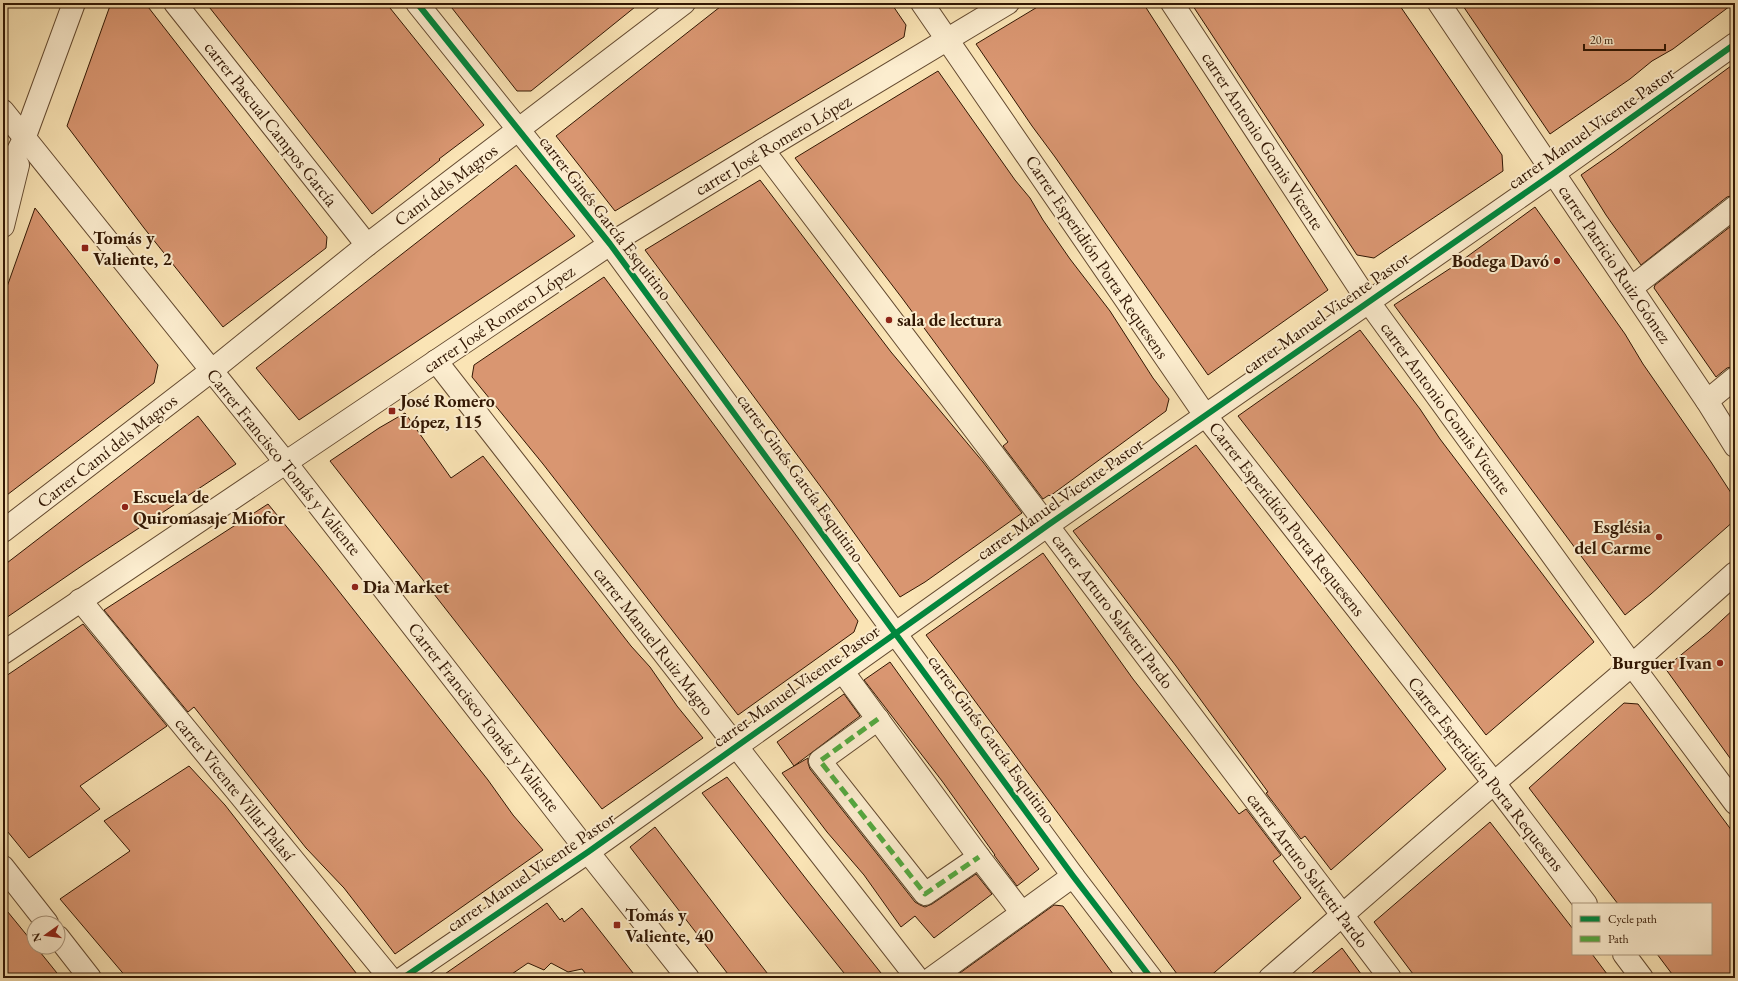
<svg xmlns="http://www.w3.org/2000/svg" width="1738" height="981" font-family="'EB Garamond',serif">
	<rect width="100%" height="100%" fill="#fae4b5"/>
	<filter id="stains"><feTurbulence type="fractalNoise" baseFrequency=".005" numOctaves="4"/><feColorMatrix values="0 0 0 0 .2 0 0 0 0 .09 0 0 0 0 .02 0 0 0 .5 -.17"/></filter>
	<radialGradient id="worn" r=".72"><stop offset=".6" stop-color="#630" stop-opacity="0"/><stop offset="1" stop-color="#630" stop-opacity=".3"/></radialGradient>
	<g fill="#d99671" stroke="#321703">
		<path d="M111,3H145L327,237L326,248L223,327L144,228L67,126Z"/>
		<path d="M206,3H386L484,125L439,159L440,160L372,214Z"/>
		<path d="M448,3H640L531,91H517Z"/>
		<path d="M725,3H891L906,25L904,37L615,211L556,136Z"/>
		<path d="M1044,3H1143L1328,290L1208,375L1055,157L1032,126L976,44Z"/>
		<path d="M1191,3H1398L1502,155L1503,171L1374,258L1357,255Z"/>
		<path d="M1461,3H1734L1673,49L1652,61L1630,79L1550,134Z"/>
		<path d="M1735,63V195L1727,197L1641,265L1606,215L1581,175L1614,152Z"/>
		<path d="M938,71L1015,180L1030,198L1043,220L1070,259L1110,311L1153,378L1169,399L1166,411L1050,496L1049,495L1043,499L1003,446L1008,442L902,298L795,158Z"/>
		<path d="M516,165L575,236L299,420L256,368Z"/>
		<path d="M760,180L891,352L983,462L1022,513L925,582L900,597L832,502L645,250Z"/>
		<path d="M1535,207L1625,334L1643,364L1711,462L1735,499V520L1651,594L1625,615L1394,305L1457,264Z"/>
		<path d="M35,208L158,365L154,383L3,498V298Z"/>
		<path d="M1735,223V366L1727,368L1716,377L1654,288L1655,285Z"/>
		<path d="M604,277L793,531L858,621L854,632L738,715L543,464L472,377L474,365Z"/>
		<path d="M1360,330L1420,409L1440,439L1594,642L1486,735L1365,578L1238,416Z"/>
		<path d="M405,413L451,478L483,456L631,646L650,667L677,706L703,738L602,809L330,461L379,428Z"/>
		<path d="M198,416L236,464L86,563L3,620V566Z"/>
		<path d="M1196,445L1446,769L1331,870L1305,836L1301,839L1266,793L1268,792L1176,666L1073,531Z"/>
		<path d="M268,504L319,566L488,780L513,815L543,850L395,954L344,888L306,848L194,707L188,712L104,610Z"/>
		<path d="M1043,553L1133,679L1239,814L1246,809L1281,855L1273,861L1301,898L1208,978H1180L926,635Z"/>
		<path d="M1735,608V765L1665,668L1709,632Z"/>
		<path d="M83,624L167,726L80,786L100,809L29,858L3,826V678Z"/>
		<path d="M890,662L1039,869L1017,886L994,855H995L942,781L864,680Z"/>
		<path d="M844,694L860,716L794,766L777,742Z"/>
		<path d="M1624,703L1638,704L1735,835V978H1675L1657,954H1711V904H1618L1529,788Z"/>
		<path d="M808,758V763L810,769L915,902L920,905L925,907L932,904L976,874L992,894L934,938L915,916L901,927L864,875L827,832L782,773Z"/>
		<path d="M189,766L225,805L360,978H127L60,899L130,851L104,821Z"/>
		<path d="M727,777L807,880L885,978H848L784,898L702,793Z"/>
		<path d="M1490,822L1573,929V954H1592L1610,978H1416L1374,922Z"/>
		<path d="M655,827L750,951L771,978H731L630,847Z"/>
		<path d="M547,903L560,920L562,918L564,922L582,908L637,978H589L582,969L568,972L551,963L544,970L528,963L506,978H439Z"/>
		<path d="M1054,905L1063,906L1116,978H953Z"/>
		<path d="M3,906L34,944V947H36L61,978H3Z"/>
		<path d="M1342,948L1364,978H1306Z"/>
	</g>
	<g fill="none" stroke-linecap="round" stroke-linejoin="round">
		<defs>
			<g id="minor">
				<path d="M175,3L367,245"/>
				<path d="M417,3L610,244L1073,876L1151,978"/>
				<path d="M922,3L1205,415L1494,783L1586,904"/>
				<path d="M1172,3L1368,301L1632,665L1735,803"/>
				<path d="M1439,3L1707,401L1735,446"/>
				<path d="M3,111L286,463L588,852L688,978"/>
				<path d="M763,150L1390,978"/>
				<path d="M3,180L24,139L74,3"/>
				<path d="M3,226L18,165"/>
				<path d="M1631,288L1735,207"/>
				<path d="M436,361L917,978"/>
				<path d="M1707,401L1735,378"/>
				<path d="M3,531L211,371L367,245L684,3"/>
				<path d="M80,600L390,978"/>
				<path d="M3,653L610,244L763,150L1008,3"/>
				<path d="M843,672L979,857L1022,913"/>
				<path d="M878,719L820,761L925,894L979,857"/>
				<path d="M3,867L47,923"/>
				<path d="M58,937L90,978"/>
				<path d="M1624,954L1642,978"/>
				<path d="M403,978L588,852L1048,525L1554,173L1735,44"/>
				<path d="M932,978L1073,876"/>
				<path d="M1270,978L1494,783L1632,665L1735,573"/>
			</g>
		</defs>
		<use href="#minor" stroke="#644a30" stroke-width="24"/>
		<use href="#minor" stroke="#fcedcf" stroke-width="22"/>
		<path stroke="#54a940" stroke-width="5" stroke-dasharray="10 5" stroke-linecap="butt" d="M878,719L820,761L925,894L979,857"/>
		<defs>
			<g id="cycleway">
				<path d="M417,3L610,244L1073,876L1151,978"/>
				<path d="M403,978L588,852L1048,525L1554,173L1735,44"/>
			</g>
		</defs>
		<use href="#cycleway" stroke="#fcedcf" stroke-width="8"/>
		<use href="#cycleway" stroke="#00873e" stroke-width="6"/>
	</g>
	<g fill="#8f2418" stroke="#fcedcf" stroke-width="1.5">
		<rect x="81" y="244" width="8" height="8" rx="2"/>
		<circle cx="1557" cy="261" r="4"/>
		<circle cx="889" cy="320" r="4"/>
		<rect x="388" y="407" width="8" height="8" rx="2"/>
		<circle cx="125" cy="507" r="4"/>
		<circle cx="1659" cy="537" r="4"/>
		<circle cx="355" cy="587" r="4"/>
		<circle cx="1720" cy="663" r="4"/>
		<rect x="613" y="921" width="8" height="8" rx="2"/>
	</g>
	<g text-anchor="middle" stroke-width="4" stroke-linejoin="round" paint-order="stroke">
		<g font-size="18" fill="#321703" stroke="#fcedcf">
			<text transform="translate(271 124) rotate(52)" y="6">carrer Pascual Campos García</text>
			<text transform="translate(1591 128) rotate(-35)" y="6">carrer Manuel Vicente Pastor</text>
			<text transform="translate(1263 141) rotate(57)" y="6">carrer Antonio Gomis Vicente</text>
			<text transform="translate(773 145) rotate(-31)" y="6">carrer José Romero López</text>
			<text transform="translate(446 185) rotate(-37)" y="6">Camí dels Magros</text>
			<text transform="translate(606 218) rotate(52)" y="6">carrer Ginés García Esquitino</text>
			<text transform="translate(1097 257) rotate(56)" y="6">Carrer Esperidión Porta Requesens</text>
			<text transform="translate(1615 264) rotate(56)" y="6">carrer Patricio Ruiz Gómez</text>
			<text transform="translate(1326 313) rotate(-35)" y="6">carrer Manuel Vicente Pastor</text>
			<text transform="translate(499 319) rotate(-34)" y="6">carrer José Romero López</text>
			<text transform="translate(1446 408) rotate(54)" y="6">carrer Antonio Gomis Vicente</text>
			<text transform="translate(107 451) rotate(-38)" y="6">Carrer Camí dels Magros</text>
			<text transform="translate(284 462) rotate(51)" y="6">Carrer Francisco Tomás y Valiente</text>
			<text transform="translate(801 478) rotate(54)" y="6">carrer Ginés García Esquitino</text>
			<text transform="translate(1060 499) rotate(-35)" y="6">carrer Manuel Vicente Pastor</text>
			<text transform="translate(1287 519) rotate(52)" y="6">Carrer Esperidión Porta Requesens</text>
			<text transform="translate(1113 611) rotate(53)" y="6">carrer Arturo Salvetti Pardo</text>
			<text transform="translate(654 641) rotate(52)" y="6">carrer Manuel Ruiz Magro</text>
			<text transform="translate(796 686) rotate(-35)" y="6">carrer Manuel Vicente Pastor</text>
			<text transform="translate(484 717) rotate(52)" y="6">Carrer Francisco Tomás y Valiente</text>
			<text transform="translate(992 739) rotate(54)" y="6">carrer Ginés García Esquitino</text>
			<text transform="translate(1486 774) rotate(52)" y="6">Carrer Esperidión Porta Requesens</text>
			<text transform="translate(235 789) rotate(51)" y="6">carrer Vicente Villar Palasí</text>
			<text transform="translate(1308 870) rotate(53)" y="6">carrer Arturo Salvetti Pardo</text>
			<text transform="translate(531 872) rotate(-34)" y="6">carrer Manuel Vicente Pastor</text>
		</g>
		<g font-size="18" font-weight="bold" fill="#321703" stroke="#fcedcf" text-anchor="start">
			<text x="93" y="244">Tomás y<tspan x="93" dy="21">Valiente, 2</tspan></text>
			<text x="1549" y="267" text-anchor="end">Bodega Davó</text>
			<text x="897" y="326">sala de lectura</text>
			<text x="400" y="407">José Romero<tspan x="400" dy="21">López, 115</tspan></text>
			<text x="133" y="503">Escuela de<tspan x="133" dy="21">Quiromasaje Miofor</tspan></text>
			<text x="1651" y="533" text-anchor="end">Església<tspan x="1651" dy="21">del Carme</tspan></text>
			<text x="363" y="593">Dia Market</text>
			<text x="1712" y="669" text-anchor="end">Burguer Ivan</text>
			<text x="625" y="921">Tomás y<tspan x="625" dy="21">Valiente, 40</tspan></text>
		</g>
	</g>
	<rect width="1738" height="981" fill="none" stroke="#fae4b5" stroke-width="16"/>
	<rect x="4" y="4" width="1730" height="973" fill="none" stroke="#321703" stroke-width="2"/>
	<rect x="8" y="8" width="1722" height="965" fill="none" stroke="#321703"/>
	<rect x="1572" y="903" width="140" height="52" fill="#fcedcf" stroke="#ab977d"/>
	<rect x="1580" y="916" width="20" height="6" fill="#00873e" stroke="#ab977d"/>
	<text x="1608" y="923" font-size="12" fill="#321703">Cycle path</text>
	<rect x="1580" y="936" width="20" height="6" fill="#54a940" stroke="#ab977d"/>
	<text x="1608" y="943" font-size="12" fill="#321703">Path</text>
	<g transform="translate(46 935) rotate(256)"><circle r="19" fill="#fcedcf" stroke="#ab977d"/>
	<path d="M0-3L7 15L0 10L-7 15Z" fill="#8f2418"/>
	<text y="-6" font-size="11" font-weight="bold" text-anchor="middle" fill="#321703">N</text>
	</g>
	<path d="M1584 44v6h81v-6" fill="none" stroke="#321703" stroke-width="2"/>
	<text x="1590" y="44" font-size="12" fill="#321703" stroke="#fcedcf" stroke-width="3" paint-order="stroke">20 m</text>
	<rect width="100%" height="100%" filter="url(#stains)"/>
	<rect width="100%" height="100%" fill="url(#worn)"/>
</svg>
